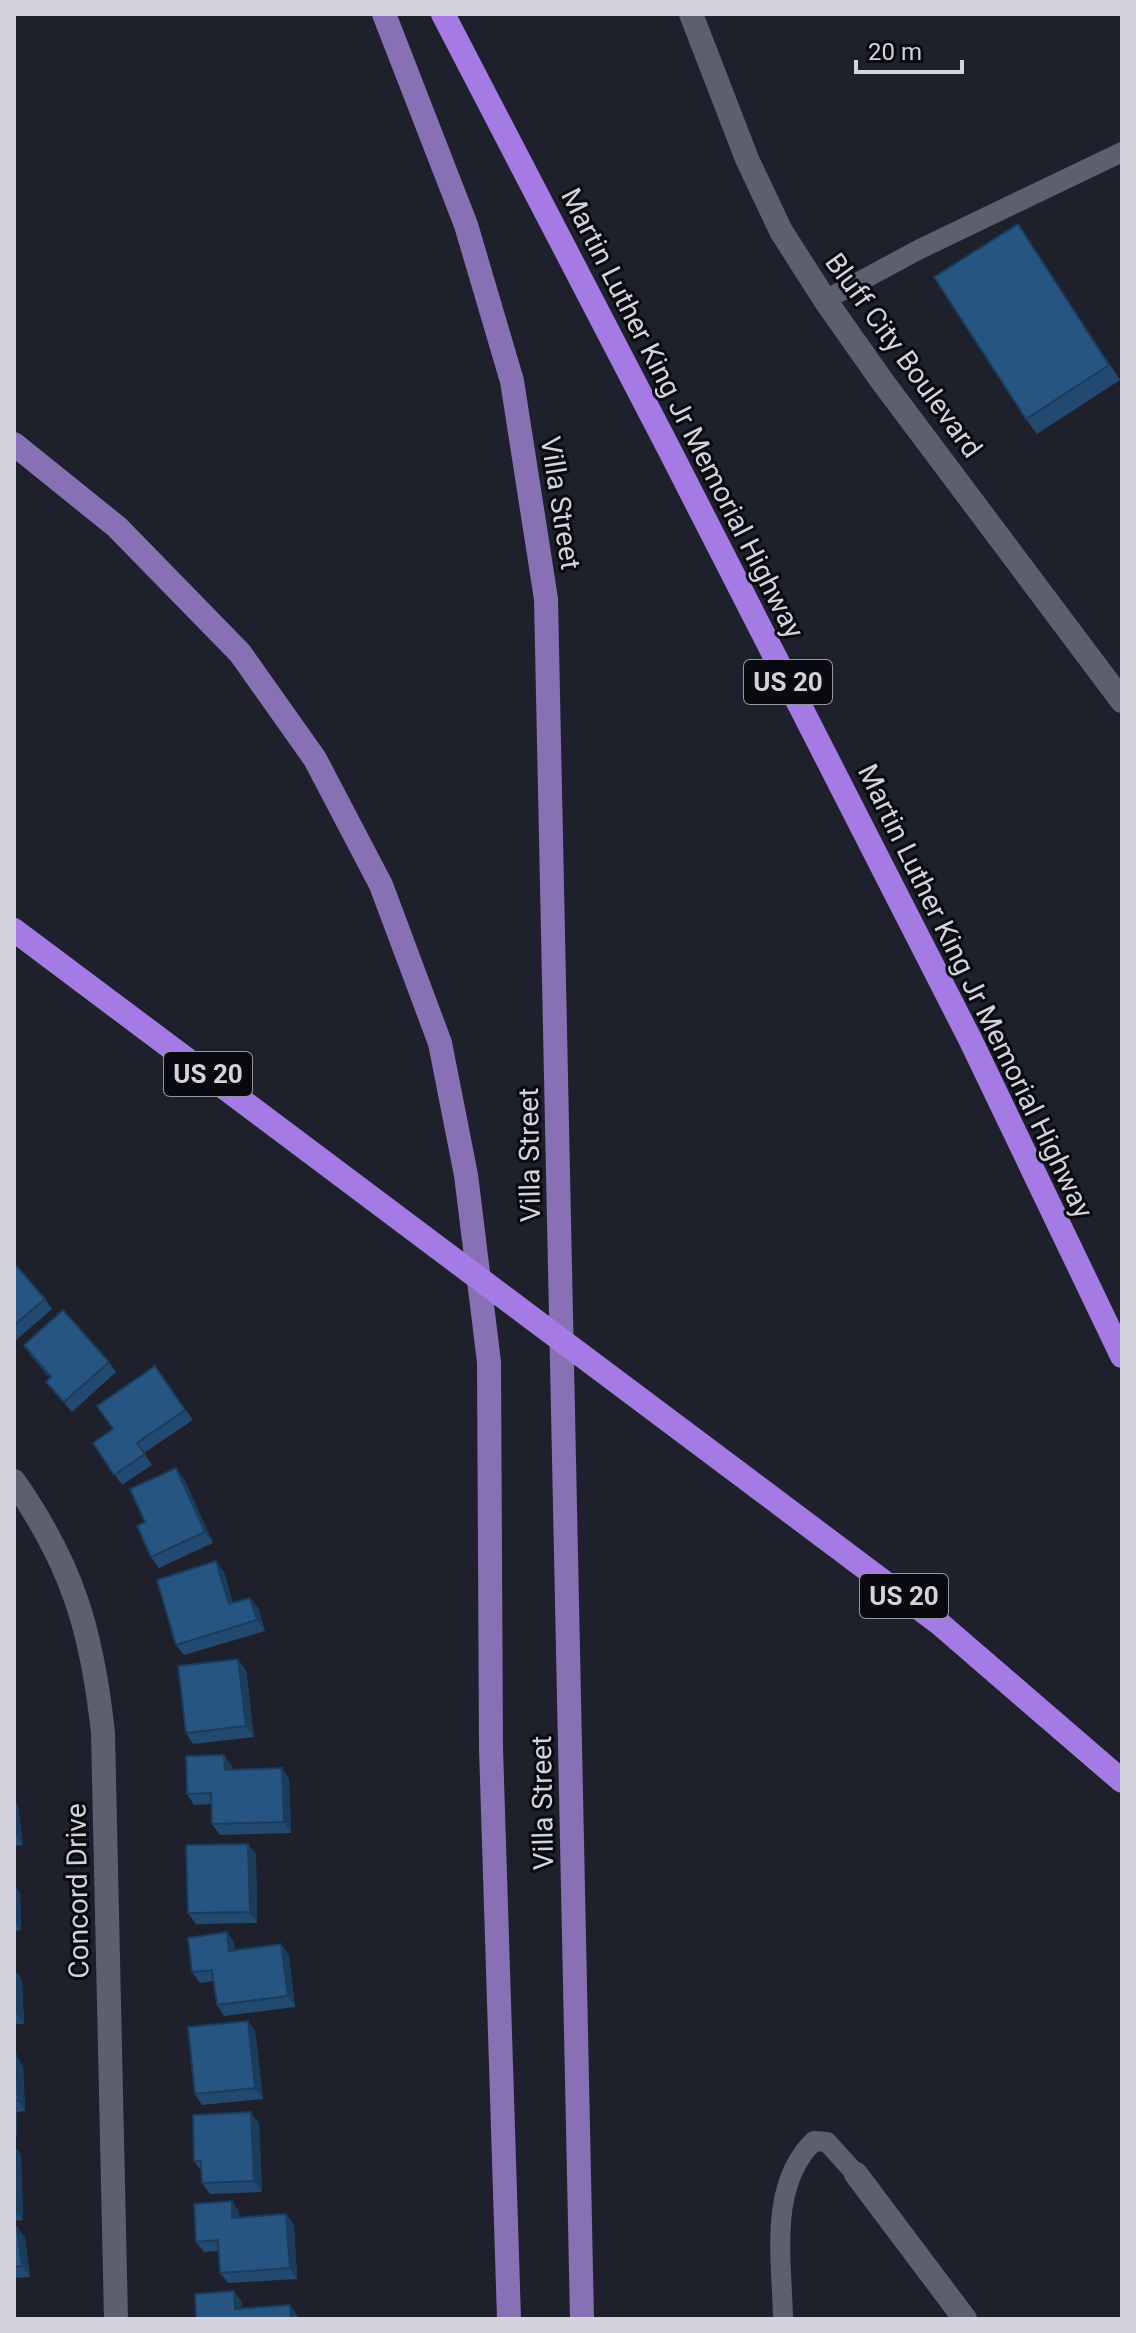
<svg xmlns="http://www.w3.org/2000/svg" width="1136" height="2333" font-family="Roboto,sans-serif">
	<rect width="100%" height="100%" fill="#1e202c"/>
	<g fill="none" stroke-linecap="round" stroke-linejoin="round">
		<g stroke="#5c5f6d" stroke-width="20">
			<path d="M825,300L920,249L1122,152"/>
			<path d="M783,2319C782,2260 768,2185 814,2141L827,2142L856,2174"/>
		</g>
		<g stroke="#5c5f6d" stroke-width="24">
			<path d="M14,1481C73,1566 92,1631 103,1733L116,2319"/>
			<path d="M856,2174L965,2319"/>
		</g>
		<path stroke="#5c5f6d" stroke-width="24" d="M691,14L747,159L781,231L825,300L882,381L1122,701"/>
		<g stroke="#8770b4" stroke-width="24">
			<path d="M384,14L466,225L512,381L546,599L582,2319"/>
			<path d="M14,444L117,527L240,653L315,759L381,885L440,1043L466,1175L489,1362L491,1748L509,2319"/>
		</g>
		<g stroke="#a47be4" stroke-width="24">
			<path d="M443,14L669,449L970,1039L1122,1356"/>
			<path d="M14,930L940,1624L1122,1781"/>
		</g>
	</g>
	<g fill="#224970">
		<path d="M1028,239L1120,380L1037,434L1026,419Z"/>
		<path d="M14,1263L45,1299L52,1309L14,1342Z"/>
		<path d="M24,1345L109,1362L116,1372L72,1412L54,1392L46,1382L50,1378L31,1356Z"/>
		<path d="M155,1366L193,1420L144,1453L152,1465L122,1485L93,1443L113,1429Z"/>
		<path d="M184,1479L213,1543L159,1568L151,1557L145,1522Z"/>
		<path d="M224,1572L233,1603L258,1608L265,1631L184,1655L176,1645Z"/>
		<path d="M246,1670L254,1737L193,1744L186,1733Z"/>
		<path d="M232,1766V1769L282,1768L289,1779L291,1833L220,1835L212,1824L211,1804L194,1805L187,1794Z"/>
		<path d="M14,1800L18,1806L23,1845L14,1846Z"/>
		<path d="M256,1854L257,1923L196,1924L188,1913Z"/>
		<path d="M14,1885L20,1893L21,1930L14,1931Z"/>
		<path d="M227,1932L234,1943L235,1950L289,1955L295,2007L224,2016L217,2005L213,1981L200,1983L192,1972Z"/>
		<path d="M14,1969L22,1980L24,2024H15L16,2049H14Z"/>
		<path d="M255,2031L263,2099L202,2105L195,2094Z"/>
		<path d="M14,2055L23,2066L25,2111L17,2112V2135H14Z"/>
		<path d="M259,2123L262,2192L210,2194L202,2183V2172L194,2161Z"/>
		<path d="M14,2145L21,2155L23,2220L14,2221Z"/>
		<path d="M239,2212V2218L286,2214L294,2225L297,2279L228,2283L220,2273L219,2251L204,2252L196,2242Z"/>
		<path d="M14,2227L25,2237L30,2277L14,2278Z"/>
	</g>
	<g fill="#1b3c5b">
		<path d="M176,1468L184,1479L213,1543L205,1532Z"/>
		<path d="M216,1561L224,1572L236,1615L229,1604Z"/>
		<path d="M250,1598L258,1608L265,1631L257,1620Z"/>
		<path d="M238,1659L246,1670L254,1737L246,1726Z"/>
		<path d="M224,1755L232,1766V1780L225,1770Z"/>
		<path d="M282,1768L289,1779L291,1833L284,1822Z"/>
		<path d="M14,1800L18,1806L23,1845L15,1834Z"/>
		<path d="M248,1844L256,1854L257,1923L250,1912Z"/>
		<path d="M14,1885L20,1893L21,1930L14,1920Z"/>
		<path d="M227,1932L234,1943L237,1961L229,1951Z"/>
		<path d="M281,1944L289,1955L295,2007L288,1996Z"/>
		<path d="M14,1969L22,1980L24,2024L16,2013Z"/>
		<path d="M248,2021L255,2031L263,2099L255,2088Z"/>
		<path d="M14,2023L15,2024L16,2049L14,2047Z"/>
		<path d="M16,2055L23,2066L25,2111L18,2101Z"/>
		<path d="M14,2108L17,2112V2135L14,2130Z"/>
		<path d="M251,2112L259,2123L262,2192L254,2181Z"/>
		<path d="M14,2145L21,2155L23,2220L15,2210Z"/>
		<path d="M232,2201L239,2212L240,2229L232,2218Z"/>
		<path d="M286,2214L294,2225L297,2279L290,2268Z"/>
		<path d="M17,2227L25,2237L30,2277L22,2266Z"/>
		<path d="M234,2291L242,2302V2319L235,2309Z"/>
		<path d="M290,2305L298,2316V2319H291Z"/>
	</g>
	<g fill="#275582" stroke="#1b3c5b" stroke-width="2">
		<path d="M1018,224L1109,365L1026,419L934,277Z"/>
		<path d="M14,1263L45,1299L14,1325Z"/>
		<path d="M63,1310L109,1362L64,1402L46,1382L51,1377L24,1345Z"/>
		<path d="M155,1366L185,1410L137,1443L145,1454L114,1475L93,1443L113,1429L97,1406Z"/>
		<path d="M176,1468L205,1532L151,1557L137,1526L145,1522L130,1489Z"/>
		<path d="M216,1561L229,1604L250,1598L257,1620L176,1645L157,1580Z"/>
		<path d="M238,1659L246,1726L186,1733L178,1666Z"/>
		<path d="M224,1755L225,1770L282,1768L284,1822L212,1824L211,1793L187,1794L186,1756Z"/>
		<path d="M248,1844L250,1912L188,1913L186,1845Z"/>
		<path d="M227,1932L229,1951L281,1944L288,1996L217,2005L212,1970L192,1972L188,1938Z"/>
		<path d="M14,1969L16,2013H14Z"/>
		<path d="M248,2021L255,2088L195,2094L188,2027Z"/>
		<path d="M14,2055H16L18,2101H14Z"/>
		<path d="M251,2112L254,2181L202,2183L201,2161H194L193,2115Z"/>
		<path d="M14,2160L15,2210H14Z"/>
		<path d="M232,2201V2218L286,2214L290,2268L220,2273L218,2240L196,2242L194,2204Z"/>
		<path d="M14,2227H17L22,2266L14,2267Z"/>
		<path d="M234,2291L235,2309L290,2305L291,2319H196L195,2294Z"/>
	</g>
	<g text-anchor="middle" stroke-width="6" stroke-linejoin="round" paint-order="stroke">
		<g fill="#090a0f" stroke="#96979e" stroke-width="2">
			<rect x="744" y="660" width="88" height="44" rx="6"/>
			<rect x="164" y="1052" width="88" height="44" rx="6"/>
			<rect x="860" y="1574" width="88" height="44" rx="6"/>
		</g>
		<g font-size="26" font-weight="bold" fill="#d2d3db">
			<text x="788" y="691">US 20</text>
			<text x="208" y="1083">US 20</text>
			<text x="904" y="1605">US 20</text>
		</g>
		<g font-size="28" fill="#d2d3db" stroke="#090a0f">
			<text transform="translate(904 355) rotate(54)" y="10">Bluff City Boulevard</text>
			<text transform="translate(683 413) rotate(63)" y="10">Martin Luther King Jr Memorial Highway</text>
			<text transform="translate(561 503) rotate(81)" y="10">Villa Street</text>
			<text transform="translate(976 991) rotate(64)" y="10">Martin Luther King Jr Memorial Highway</text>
			<text transform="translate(529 1155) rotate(-91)" y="10">Villa Street</text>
			<text transform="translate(542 1803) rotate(-91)" y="10">Villa Street</text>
			<text transform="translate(77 1891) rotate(-91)" y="10">Concord Drive</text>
		</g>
	</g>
	<rect width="1136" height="2333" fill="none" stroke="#d2d3db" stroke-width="32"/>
	<path d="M856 60v12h106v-12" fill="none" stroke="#d2d3db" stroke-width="4"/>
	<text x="868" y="60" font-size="24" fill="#d2d3db" stroke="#090a0f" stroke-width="6" paint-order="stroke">20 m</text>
</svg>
